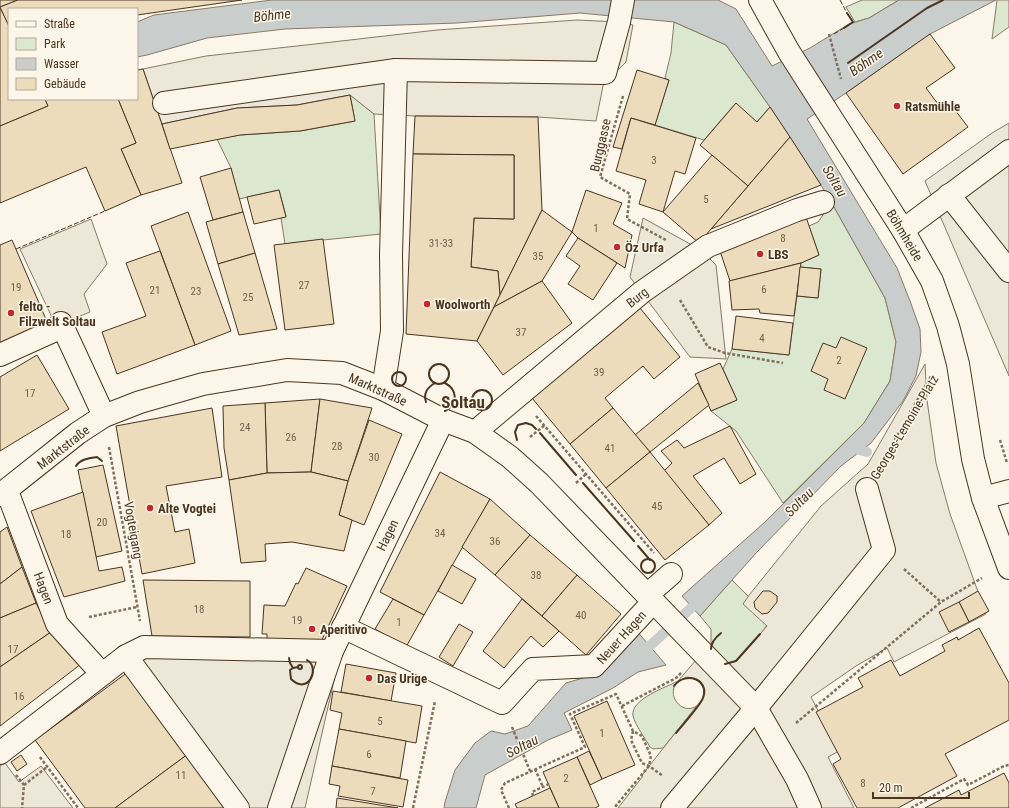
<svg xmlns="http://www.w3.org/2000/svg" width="1009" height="808" font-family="'Roboto Condensed',sans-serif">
	<rect width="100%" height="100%" fill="#fbf6e9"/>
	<g fill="#dce7d0" stroke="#887966">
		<path d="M862,0H899L869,18L855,22L846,7Z"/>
		<path d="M997,0H1009V27L992,39Z"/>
		<path d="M674,22L726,45L770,107L757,122L735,104L704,140L655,125L669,80L665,78L671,53Z"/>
		<path d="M350,95L374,114L381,234L285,244L281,218L286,216L279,190L239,199L231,168L217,139L240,135L300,131L355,121Z"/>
		<path d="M834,207L885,298L896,342L890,381L864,423L783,503L736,431L711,411L737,400L723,369L732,349L789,355L797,296L818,298L821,269L800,267L801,263L819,255L809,226L818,222L825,212Z"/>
		<path d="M732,580L754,602L767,625C759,636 747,654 735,661C731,663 727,663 723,664L711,652V629L700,616Z"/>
		<path d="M678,681C665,694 681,716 697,706L663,748L653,749L650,747C645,738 635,725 633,716C630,699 667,687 678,681Z"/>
	</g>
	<g fill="#ede7d9" stroke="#887966">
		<path d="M577,20L619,22L633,25L626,62L616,72L605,76L596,121L538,117L415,116L374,114L350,95L297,105L237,108L162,124L143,69L206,56L315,44L437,30Z"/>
		<path d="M1009,123V376L925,181L992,133Z"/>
		<path d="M643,218L701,250L716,265L726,359L690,357L630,277Z"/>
		<path d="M91,219L107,264L84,294L90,312L56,326L20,249Z"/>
		<path d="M925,364L927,400L936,463L950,514L986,614L894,662L887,648L856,666L811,697L839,751L828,757L854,808H618L643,776L642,775L703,698L704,689L699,681L695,679L687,677L678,681L702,653L723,664L730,663L736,661L742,655L767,626L743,604L750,594L821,506L868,464Z"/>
		<path d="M144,647L338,663L305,808H226L128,672Z"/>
		<path d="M5,763L19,782L41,766L73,808H0V766Z"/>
	</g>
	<g fill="#c9cecd" stroke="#887966">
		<path d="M272,0H718L736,9L772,66L810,48L849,24L869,18L899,0H996L930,34L846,93L807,119L897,268L910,301L920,329L921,352L916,376L903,401L871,443L841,466L757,552L700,616L682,596L766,521L864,423L890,381L896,342L885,298L834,207L821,185L770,107L726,45L674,22L580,13L457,23L285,29L207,38L147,55L137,57V22L154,15Z"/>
		<path d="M635,629L666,665L638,672L613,688L564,713L572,730L548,740L485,775L476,808H444L445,802L455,770L475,743L491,731L505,734L528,726L566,683L593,675Z"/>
	</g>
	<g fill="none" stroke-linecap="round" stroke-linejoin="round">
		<g stroke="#c9cecd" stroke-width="10">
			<path d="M853,448L867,452"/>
			<path d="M640,655L702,598"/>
		</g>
	</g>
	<g fill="#ecdcbc" stroke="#4a3520">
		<path d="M0,0H18L0,7L9,26V99H45L48,106L0,126Z"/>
		<path d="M18,0H242L137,15V9H9V26L0,7Z"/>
		<path d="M930,34L955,68L926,88L944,112L952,106L968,127L903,174L846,93Z"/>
		<path d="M143,69L182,183L141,195L121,149L136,143L118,99H137V70Z"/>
		<path d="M637,70L669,80L655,125L631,118L622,149L613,147Z"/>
		<path d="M350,95L355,121L300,131L240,135L170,149L162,124L237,108L297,105Z"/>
		<path d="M45,99H118L136,143L121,149L141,195L105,211L86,167L0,203V126L48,106Z"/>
		<path d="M736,103L757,122L770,107L790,137L748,186L700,145Z"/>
		<path d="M415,116L538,117L542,210L500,295L498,271L471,267L474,218L514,219V155L413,154Z"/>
		<path d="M631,118L696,138L685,174L675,171L663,212L639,204L646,180L616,171Z"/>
		<path d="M790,137L821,185L711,229L748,186Z"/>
		<path d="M413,154L514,155V219L474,218L471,267L498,271L500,295L477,341L406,334Z"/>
		<path d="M712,155L748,186L699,243L663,212Z"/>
		<path d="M231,168L243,212L213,220L200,177Z"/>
		<path d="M279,190L286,217L254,224L247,197Z"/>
		<path d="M586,190L622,203L613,224L632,235L625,268L578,238L572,232Z"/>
		<path d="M542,210L572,232L542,281L494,307Z"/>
		<path d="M188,212L231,331L195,345L151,226Z"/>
		<path d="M243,212L255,253L218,264L206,222Z"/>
		<path d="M806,217L819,255L801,263L730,281L720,251Z"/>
		<path d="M578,238L617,263L593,300L568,284L580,266L566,256Z"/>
		<path d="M323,239L334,324L285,330L274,245Z"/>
		<path d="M12,240L48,324L0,344V245Z"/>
		<path d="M160,251L195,345L117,374L102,332L146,316L126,263Z"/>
		<path d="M255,253L277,329L239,335L218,264Z"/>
		<path d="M801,263L794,316L760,313L759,309L732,310L729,281Z"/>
		<path d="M800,267L821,269L818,298L797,296Z"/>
		<path d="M542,281L572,323L503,375L477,341L494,307Z"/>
		<path d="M640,308L680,357L654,379L643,366L605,398L613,408L570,444L532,398Z"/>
		<path d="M736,316L793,323L789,355L732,349Z"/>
		<path d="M841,337L867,348L845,399L824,390L828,379L811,371L823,343L836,348Z"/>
		<path d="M37,355L69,409L0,451V377Z"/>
		<path d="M720,363L737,400L711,411L695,374Z"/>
		<path d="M698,383L709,405L650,452L635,435Z"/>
		<path d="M320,399L311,472L267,473L265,403Z"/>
		<path d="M320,399L372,408L348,481L311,472Z"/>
		<path d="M265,403L267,473L229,480L224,448L223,406Z"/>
		<path d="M212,408L222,477L166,486L175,532L189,529L195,563L142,574L116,426Z"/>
		<path d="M613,408L650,452L606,488L570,444Z"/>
		<path d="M369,420L402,434L364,525L339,515L348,481Z"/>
		<path d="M730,426L756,474L740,484L724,458L693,476L722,513L709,525L664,471L672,463L661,451L677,440L684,448Z"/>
		<path d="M650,452L709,525L665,560L606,488Z"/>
		<path d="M103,465L122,551L96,557L78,470Z"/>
		<path d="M311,472L348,481L339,515L352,520L344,551L292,542L265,544L266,561L241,563L229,480L267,473Z"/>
		<path d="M440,472L490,499L424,615L380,592Z"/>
		<path d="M83,492L99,571L122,567L125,581L64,597L31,511Z"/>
		<path d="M490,499L530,535L495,575L462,547Z"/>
		<path d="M7,527L22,567L0,584V532Z"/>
		<path d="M530,535L577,575L542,616L495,575Z"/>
		<path d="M452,565L476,579L462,604L438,591Z"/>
		<path d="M22,567L36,603L0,618V584Z"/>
		<path d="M306,568L347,586L321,642L267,645V634H262L264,605L285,606L296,583L298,584Z"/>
		<path d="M577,575L621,614L586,655L542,616Z"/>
		<path d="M143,580L250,581V637L152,636Z"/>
		<path d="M763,591H770L777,596V602L768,613L762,614L755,608L754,602Z"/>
		<path d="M978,591L989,611L969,622L959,602Z"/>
		<path d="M393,599L424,615L406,647L375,629Z"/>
		<path d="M522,599L559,631L543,647L531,636L504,668L483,651Z"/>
		<path d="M959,602L969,622L949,632L939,612Z"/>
		<path d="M36,603L51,632L0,667V618Z"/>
		<path d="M459,624L473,632L453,666L439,657Z"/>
		<path d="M979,628L1009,683V720L945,754L957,776L898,808H857L833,764L841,759L816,712L863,687L858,678L891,660L900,676L945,651L942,645L957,637L958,640Z"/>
		<path d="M51,632L81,664L0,726V667Z"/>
		<path d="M346,664L396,673L391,701L341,692Z"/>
		<path d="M128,672L188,754L115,808H85L35,740Z"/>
		<path d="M333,691L422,706L416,743L339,729L342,713L330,710Z"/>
		<path d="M607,701L635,765L602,779L574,716Z"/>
		<path d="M339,729L406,741L400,778L332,766Z"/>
		<path d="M589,751L602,779L590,785L577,757Z"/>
		<path d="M188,754L226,808H115Z"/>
		<path d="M21,755L27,764L17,771L11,762Z"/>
		<path d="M577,757L599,806L595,808H559L543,772Z"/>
		<path d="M332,766L408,780L403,807L338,796L340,786L329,784Z"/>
		<path d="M1004,773L1009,783V808H925L959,790L961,795Z"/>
		<path d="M550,788L559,808H517L515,804Z"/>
		<path d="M337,798L398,808H336Z"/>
	</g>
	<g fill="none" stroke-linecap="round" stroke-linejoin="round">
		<defs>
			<g id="minor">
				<path d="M760,0L789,52L903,230L932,281L948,326L958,364L973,459L983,498L1009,568"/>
				<path d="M164,103L396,70L605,73L619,22L623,0"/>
				<path d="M949,195L1009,271"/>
				<path d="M903,230L1009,151"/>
				<path d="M61,323L104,416"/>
				<path d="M0,355L62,327"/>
				<path d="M383,389L392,331L391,255L396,70"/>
				<path d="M475,432L642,292L708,246L797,210L823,202"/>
				<path d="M7,491L57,624L102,674"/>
				<path d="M0,495L78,433L104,416L140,402L203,384L287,370L342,373L383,389L443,420L475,432L510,457L539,483L756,708L797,779L810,808"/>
				<path d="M983,498L1009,491"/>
				<path d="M647,595L671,574"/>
				<path d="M343,627L502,703L533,669L594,666L653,602"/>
				<path d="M126,656L238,808"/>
				<path d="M0,753L126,656L144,647L332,651"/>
				<path d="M279,808L332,651L443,420"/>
				<path d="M672,808L756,708L884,550L867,489"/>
			</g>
		</defs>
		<use href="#minor" stroke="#4a3520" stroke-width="24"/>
		<g stroke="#7f6f5c" stroke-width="2.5" stroke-dasharray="3 2" stroke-linecap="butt">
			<path d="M829,34L841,79"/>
			<path d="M623,96L600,177L630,194L627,219L666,240"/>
			<path d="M680,300L708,347L725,353L783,363"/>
			<path d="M536,416L654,553"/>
			<path d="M530,437L545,425"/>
			<path d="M1000,440L1007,463"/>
			<path d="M109,447L140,621"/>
			<path d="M880,466L931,376"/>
			<path d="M576,483L586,474"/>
			<path d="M904,569L941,602"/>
			<path d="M89,617L137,607"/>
			<path d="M622,706L676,678L682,672"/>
			<path d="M796,723L941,602L982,578"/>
			<path d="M512,727L530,771"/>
			<path d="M633,731L631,740L642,763L649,766L663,776"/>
			<path d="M40,757L78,808"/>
			<path d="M535,769L543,787"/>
			<path d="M16,775L24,785L22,808"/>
			<path d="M24,785L47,767"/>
			<path d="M533,796L532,792L549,784"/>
			<path d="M413,808L435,701"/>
			<path d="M509,808L501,790L505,783L585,747L570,714L616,694L633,731L642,736L651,756L649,766L614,808"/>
			<path d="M911,808L964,779L968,785L1004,766L1009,765"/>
		</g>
		<use href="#minor" stroke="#fbf6e9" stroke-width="22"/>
		<g stroke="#4a3520" stroke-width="1" stroke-dasharray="5 2" stroke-linecap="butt">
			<path d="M840,0L847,13"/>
			<path d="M834,34L844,28"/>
			<path d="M16,249L105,211"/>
		</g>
		<g stroke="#4a3520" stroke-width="2">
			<path d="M844,28L853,22L847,13"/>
			<path d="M848,63L927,8L943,0"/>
			<circle cx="439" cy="374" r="10"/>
			<circle cx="399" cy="379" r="7"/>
			<path d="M445,383C458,390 458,404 445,411"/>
			<circle cx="482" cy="400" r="10"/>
			<path d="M426,402C423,393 428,387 435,383"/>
			<path d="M540,433L576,475"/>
			<path d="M517,440L515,432L518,425L526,423L532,425L536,429"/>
			<path d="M76,466C80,459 90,458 97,457L102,461"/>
			<path d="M583,483L634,541"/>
			<path d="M638,546L650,560"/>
			<circle cx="648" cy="566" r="7"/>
			<path d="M711,649C711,642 716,637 721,633"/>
			<path d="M289,658L290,663L293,668"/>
			<path d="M725,664L736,661L760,634"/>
			<circle cx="300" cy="667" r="2"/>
			<path d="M298,667L293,668L290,670L291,679C308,696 321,668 307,660"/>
			<path d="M674,686C686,670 710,680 703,698C701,704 682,726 676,733"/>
		</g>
	</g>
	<g fill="#c62828" stroke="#fbf6e9" stroke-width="1.5">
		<circle cx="897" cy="106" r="4"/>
		<circle cx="617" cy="247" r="4"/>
		<circle cx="760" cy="254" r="4"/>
		<circle cx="427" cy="304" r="4"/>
		<circle cx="11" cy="313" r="4"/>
		<circle cx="150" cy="508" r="4"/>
		<circle cx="312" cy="629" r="4"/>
		<circle cx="369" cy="678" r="4"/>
	</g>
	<g text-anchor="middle" stroke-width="3" stroke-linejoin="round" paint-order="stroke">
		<g font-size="11" fill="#725f47">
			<text x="654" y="164">3</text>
			<text x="706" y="203">5</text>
			<text x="596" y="232">1</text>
			<text x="783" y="242">8</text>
			<text x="441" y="247">31-33</text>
			<text x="538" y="260">35</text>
			<text x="304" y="289">27</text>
			<text x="16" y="291">19</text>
			<text x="764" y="293">6</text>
			<text x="155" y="294">21</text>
			<text x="196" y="295">23</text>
			<text x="248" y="301">25</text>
			<text x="521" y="336">37</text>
			<text x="762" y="342">4</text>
			<text x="839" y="364">2</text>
			<text x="599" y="376">39</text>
			<text x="30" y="397">17</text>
			<text x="245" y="431">24</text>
			<text x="291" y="441">26</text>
			<text x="337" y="450">28</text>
			<text x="610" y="452">41</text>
			<text x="374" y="461">30</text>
			<text x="657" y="510">45</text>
			<text x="102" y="526">20</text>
			<text x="440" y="537">34</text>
			<text x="66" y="538">18</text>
			<text x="495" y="545">36</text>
			<text x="536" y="579">38</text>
			<text x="199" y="613">18</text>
			<text x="581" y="619">40</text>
			<text x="297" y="624">19</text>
			<text x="399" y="626">1</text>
			<text x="13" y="653">17</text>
			<text x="19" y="700">16</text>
			<text x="380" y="725">5</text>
			<text x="602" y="737">1</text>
			<text x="369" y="758">6</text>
			<text x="181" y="779">11</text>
			<text x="566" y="782">2</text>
			<text x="863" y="787">8</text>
			<text x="373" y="795">7</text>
		</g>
		<g font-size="13" font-weight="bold" fill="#4a3520" stroke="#fbf6e9" text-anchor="start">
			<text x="905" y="111">Ratsmühle</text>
			<text x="625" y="252">Öz Urfa</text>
			<text x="768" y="259">LBS</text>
			<text x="435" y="309">Woolworth</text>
			<text x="19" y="311">felto -<tspan x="19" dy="15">Filzwelt Soltau</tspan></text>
			<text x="158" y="513">Alte Vogtei</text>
			<text x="320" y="634">Aperitivo</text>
			<text x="377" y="683">Das Urige</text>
		</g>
		<g font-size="13" fill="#4a3520" stroke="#fbf6e9">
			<text transform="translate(600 145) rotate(-77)" y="5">Burggasse</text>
			<text transform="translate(905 235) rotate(59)" y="5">Böhmheide</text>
			<text transform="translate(637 297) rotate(-38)" y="5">Burg</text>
			<text transform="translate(378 389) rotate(24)" y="5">Marktstraße</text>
			<text transform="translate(904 427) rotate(-59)" y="5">Georges-Lemoine-Platz</text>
			<text transform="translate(63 447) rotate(-38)" y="5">Marktstraße</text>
			<text transform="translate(134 530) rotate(80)" y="5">Vogteigang</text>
			<text transform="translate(387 535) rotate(-64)" y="5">Hagen</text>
			<text transform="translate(44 588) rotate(69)" y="5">Hagen</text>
			<text transform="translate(621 637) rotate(-48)" y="5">Neuer Hagen</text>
		</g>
		<g font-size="14" font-style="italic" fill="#4a3520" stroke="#fbf6e9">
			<text transform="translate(272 15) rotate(-6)" y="5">Böhme</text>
			<text transform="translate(866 62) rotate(-35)" y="5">Böhme</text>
			<text transform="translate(835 181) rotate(59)" y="5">Soltau</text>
			<text transform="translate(799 502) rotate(-45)" y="5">Soltau</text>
			<text transform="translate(522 746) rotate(-27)" y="5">Soltau</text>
		</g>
		<g font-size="17" font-weight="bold" fill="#4a3520" stroke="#fbf6e9">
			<text x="463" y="408">Soltau</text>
		</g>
	</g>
	<rect x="8" y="8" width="130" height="92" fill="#fbf6e9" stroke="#b4a999"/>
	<rect x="16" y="21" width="20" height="6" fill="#fbf6e9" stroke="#b4a999"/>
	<text x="44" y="28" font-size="12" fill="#4a3520">Straße</text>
	<rect x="16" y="38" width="20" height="12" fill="#dce7d0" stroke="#b4a999"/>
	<text x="44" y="48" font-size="12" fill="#4a3520">Park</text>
	<rect x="16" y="58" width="20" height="12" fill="#c9cecd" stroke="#b4a999"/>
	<text x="44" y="68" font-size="12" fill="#4a3520">Wasser</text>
	<rect x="16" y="78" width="20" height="12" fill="#ecdcbc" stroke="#b4a999"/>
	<text x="44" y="88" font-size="12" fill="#4a3520">Gebäude</text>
	<path d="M873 792v6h96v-6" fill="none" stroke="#4a3520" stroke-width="2"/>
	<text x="879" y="792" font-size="12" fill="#4a3520" stroke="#fbf6e9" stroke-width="3" paint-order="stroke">20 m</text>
</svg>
